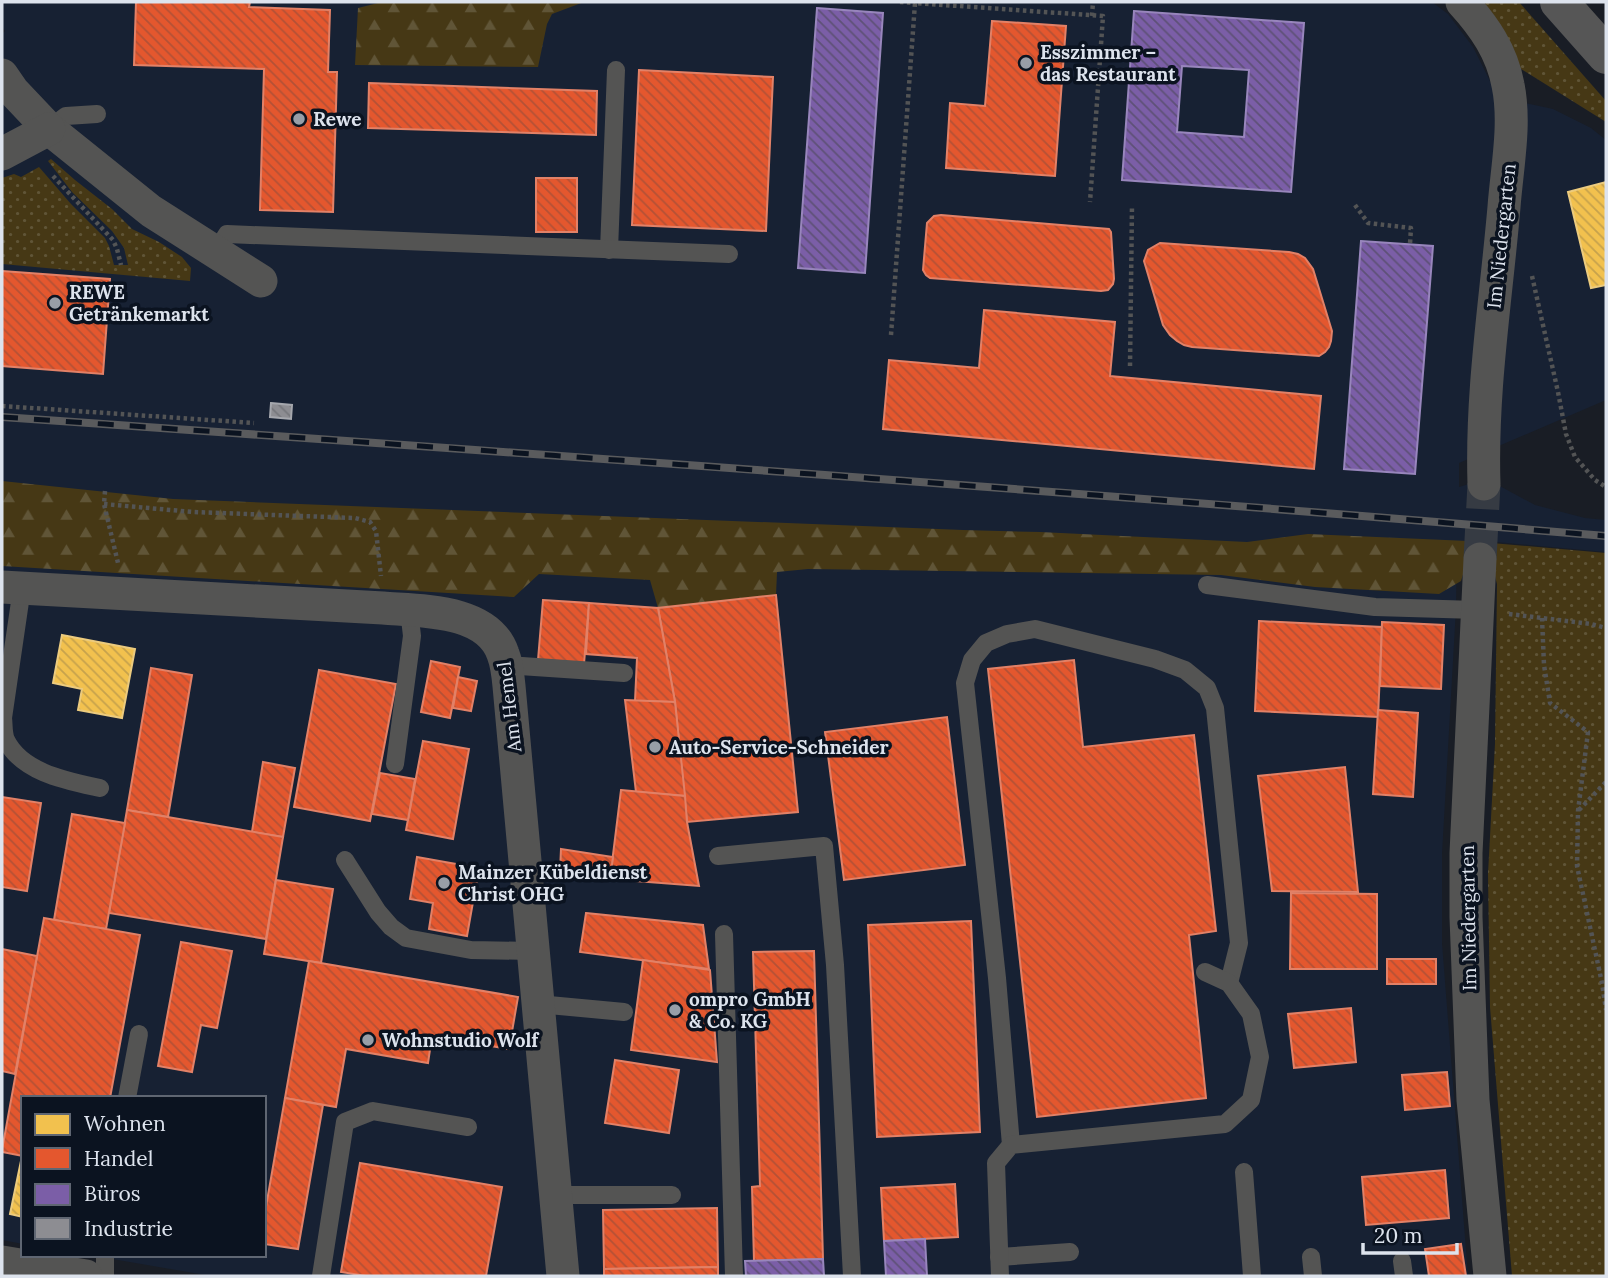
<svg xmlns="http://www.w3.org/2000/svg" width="1608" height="1278" font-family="Lora,serif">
	<defs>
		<pattern id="grass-dots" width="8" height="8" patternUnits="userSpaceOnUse" patternTransform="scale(1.75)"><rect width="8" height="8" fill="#463815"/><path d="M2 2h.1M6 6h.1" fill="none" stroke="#605537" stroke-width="1.8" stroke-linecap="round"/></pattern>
		<pattern id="forest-firs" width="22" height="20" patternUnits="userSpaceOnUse" patternTransform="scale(1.75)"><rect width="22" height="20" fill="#463815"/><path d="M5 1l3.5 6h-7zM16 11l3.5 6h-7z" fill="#605537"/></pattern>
		<pattern id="homes-back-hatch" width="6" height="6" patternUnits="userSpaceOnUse" patternTransform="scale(1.75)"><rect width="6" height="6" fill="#f2c14e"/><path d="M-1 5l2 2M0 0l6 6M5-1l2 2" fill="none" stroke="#c6a24c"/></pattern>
		<pattern id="shops-back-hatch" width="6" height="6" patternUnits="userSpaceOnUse" patternTransform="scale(1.75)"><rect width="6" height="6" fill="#e4572e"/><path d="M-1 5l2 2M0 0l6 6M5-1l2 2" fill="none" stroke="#b35136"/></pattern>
		<pattern id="offices-back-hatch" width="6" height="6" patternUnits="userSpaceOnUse" patternTransform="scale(1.75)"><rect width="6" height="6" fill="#7b5ea7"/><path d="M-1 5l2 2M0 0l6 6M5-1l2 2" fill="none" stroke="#5e5177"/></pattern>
		<pattern id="industry-back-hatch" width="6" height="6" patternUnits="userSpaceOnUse" patternTransform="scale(1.75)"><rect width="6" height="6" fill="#8d8d92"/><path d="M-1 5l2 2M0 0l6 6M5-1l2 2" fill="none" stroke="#76777c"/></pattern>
	</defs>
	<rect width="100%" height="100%" fill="#191d25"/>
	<path fill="#172133" d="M2,2H1432L1448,14L1473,47L1498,97L1553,109L1591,128L1606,140V400L1459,463V487L1472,483L1496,484L1535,505L1585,518L1606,520V552L1496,542L1457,541L1456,608L1442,854V943L1468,1276H211L89,1255H264V1098H23V1244L2,1240V34L5,31L2,27Z"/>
	<g fill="url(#grass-dots)">
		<path d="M1481,2H1519L1606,101V122L1521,69Z"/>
		<path d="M51,159L75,180L112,209L132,229L159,242L182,257L191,268L190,281L2,264V178L14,174L21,177L39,167L71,204L105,238L109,246L114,265H128L124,248L112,231L72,192L48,161Z"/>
		<path d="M1468,541L1606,553V1276H1512L1490,1007L1488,874L1495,744L1497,584L1491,560L1468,558Z"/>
	</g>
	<g fill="url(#forest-firs)">
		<path d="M382,2H584L552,14L547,24L538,67L355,65L358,8Z"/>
		<path d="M2,481L173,499L963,530L1040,532L1247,542L1308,534L1468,541V558L1461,581L1439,594L1315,587L1221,575L808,569L777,572L776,595L658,608L650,580L539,574L514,597L2,566Z"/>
	</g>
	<g fill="url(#homes-back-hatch)" stroke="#eccb7e" stroke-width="2">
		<path d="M1606,182V285L1591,288L1568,192Z"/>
		<path d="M62,635L135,649L122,718L78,710L82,689L53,683Z"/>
		<path d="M22,1156H23V1217L10,1214Z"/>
	</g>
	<g fill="url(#shops-back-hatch)" stroke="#e28167" stroke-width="2">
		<path d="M136,2H250L249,7L330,10L328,72H337L333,212L260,210L264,69L134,65Z"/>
		<path d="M992,21L1066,26L1055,176L946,168L950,103L985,106Z"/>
		<path d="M639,70L773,77L766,231L632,225Z"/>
		<path d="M369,83L597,91L596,135L368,128Z"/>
		<rect x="536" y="178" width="41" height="54"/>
		<path d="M941,215L1109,229L1111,232L1114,279L1113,284L1108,290L1101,291L930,278L926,275L923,270L927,223L934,216Z"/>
		<path d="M1160,243L1289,252L1298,254L1305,258L1313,269L1332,331L1331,341L1329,347L1325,352L1319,356L1192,347L1184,345L1177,341L1170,335L1163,325L1144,261L1148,250Z"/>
		<path d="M2,271L110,279L103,374L2,366Z"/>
		<path d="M984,310L1115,322L1110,376L1321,396L1314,469L883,429L889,360L979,368Z"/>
		<path d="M776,595L798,812L687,822L675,702L658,608Z"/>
		<path d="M543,600L589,603L584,664L538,660Z"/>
		<path d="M589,603L658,608L675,702L635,701L637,658L586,654Z"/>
		<path d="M1259,621L1382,627L1378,717L1255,711Z"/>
		<path d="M1382,622L1444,625L1441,689L1380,686Z"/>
		<path d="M1074,660L1083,747L1194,735L1216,931L1189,935L1206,1098L1037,1117L988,669Z"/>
		<path d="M431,661L460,667L450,718L421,712Z"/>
		<path d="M151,668L192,675L168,817L127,810Z"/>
		<path d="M319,670L396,684L370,821L294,807Z"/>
		<path d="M458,677L477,681L471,711L453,708Z"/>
		<path d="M625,700L675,702L685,796L636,792Z"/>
		<path d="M1378,710L1418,713L1413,797L1373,794Z"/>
		<path d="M947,717L965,865L844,880L825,732Z"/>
		<path d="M423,741L469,749L453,839L406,830Z"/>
		<path d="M263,762L295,768L283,837L252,832Z"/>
		<path d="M1345,767L1358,892L1272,891L1258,776Z"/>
		<path d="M380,773L415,779L408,820L372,814Z"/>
		<path d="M621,790L685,796L687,822L699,886L610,879Z"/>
		<path d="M2,797L41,803L27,891L2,887Z"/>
		<path d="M127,810L283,837L266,939L109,913Z"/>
		<path d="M72,814L125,823L106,929L54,920Z"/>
		<path d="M561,849L613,857L610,879L560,871Z"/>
		<path d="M417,857L479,868L467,936L429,929L433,903L410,899Z"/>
		<path d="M276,880L333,889L321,963L264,954Z"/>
		<path d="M1291,893L1377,894V969H1290Z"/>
		<path d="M586,913L703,925L709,969L580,952Z"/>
		<path d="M44,918L140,935L110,1098H23V1156L2,1152V1150Z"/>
		<path d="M971,921L980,1132L877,1137L868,925Z"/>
		<path d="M181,942L232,951L217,1028L201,1025L192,1072L158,1066Z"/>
		<path d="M2,949L37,956L15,1074L2,1071Z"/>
		<path d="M814,951L823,1259L754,1261L752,1187L760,1186L753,952Z"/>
		<rect x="1387" y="959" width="49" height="25"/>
		<path d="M643,960L710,970L717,1062L631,1050Z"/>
		<path d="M309,961L518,997L509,1049L432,1036L428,1063L346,1049L336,1107L285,1098Z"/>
		<path d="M1351,1008L1356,1062L1294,1068L1288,1014Z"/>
		<path d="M615,1060L679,1070L669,1133L605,1123Z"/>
		<path d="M1447,1072L1450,1106L1405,1110L1402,1075Z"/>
		<path d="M285,1098L323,1105L298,1249L264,1244V1218Z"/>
		<path d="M360,1163L502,1187L486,1276H366L341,1272Z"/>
		<path d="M1445,1170L1449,1218L1366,1225L1362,1177Z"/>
		<path d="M955,1184L958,1237L884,1241L881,1188Z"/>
		<path d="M717,1208L718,1267L604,1269L603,1210Z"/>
		<path d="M1461,1244L1466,1276H1429L1425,1249Z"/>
		<path d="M718,1267V1276H604V1269Z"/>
	</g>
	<g fill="url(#offices-back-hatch)" stroke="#9886bc" stroke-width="2" fill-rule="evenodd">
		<path d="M817,8L883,13L865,273L798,268Z"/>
		<path d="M1134,11L1304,23L1291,192L1122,180ZM1182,66L1249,70L1244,137L1177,132Z"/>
		<path d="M1361,241L1433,246L1415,474L1344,469Z"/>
		<path d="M925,1239L927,1276H886L884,1241Z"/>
		<path d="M823,1259L824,1276H746L745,1261Z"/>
	</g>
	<path fill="url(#industry-back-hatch)" stroke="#a5a7ad" stroke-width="2" d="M271,403L292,405L291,419L270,417Z"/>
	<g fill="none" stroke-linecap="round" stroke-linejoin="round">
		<path stroke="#363b43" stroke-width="33" stroke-dasharray="33 17" stroke-linecap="butt" d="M1480,559L1484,484"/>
		<g stroke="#535455" stroke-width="4.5" stroke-dasharray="3.5 3.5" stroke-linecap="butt">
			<path d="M900,2L915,3"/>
			<path d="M1092,16L1093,2"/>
			<path d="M53,176L113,240L117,249L121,265"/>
			<path d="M1355,205L1368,223L1411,228L1410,244"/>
			<path d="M1532,276L1558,392L1566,434L1575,457L1595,480L1606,487"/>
			<path d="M891,335L915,3L1103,16L1090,202"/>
			<path d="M1130,366L1132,205"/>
			<path d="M2,406L254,423"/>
			<path d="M105,491L104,504L118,563"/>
			<path d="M104,504L193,512L355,518L370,522L376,531L381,576"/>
			<path d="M1509,614L1591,624L1606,628"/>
			<path d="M1542,618L1544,665L1550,703L1588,732L1578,811L1577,866L1602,983L1606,1010"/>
			<path d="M1579,810L1606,782"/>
		</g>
		<g stroke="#545453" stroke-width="18">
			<path d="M49,129L66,116L97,114"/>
			<path d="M609,250L616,70"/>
			<path d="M215,253L227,234L729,254"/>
			<path d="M1207,585L1375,607L1477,610"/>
			<path d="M22,588L3,718C4,725 3,733 6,740C22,773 68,781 100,788"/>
			<path d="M506,665L624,673"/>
			<path d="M395,764L412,636L409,610"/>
			<path d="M718,856L824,846L835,965L852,1276"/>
			<path d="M345,860L378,912L391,927L406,938L471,950L533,951"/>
			<path d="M724,934L734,1276"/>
			<path d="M538,1004L624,1012"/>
			<path d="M127,1098L139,1034"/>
			<path d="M1011,1145L997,978L965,683L972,660L986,643L1007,634L1035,629L1155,659L1185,670L1207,688L1215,708L1239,943L1229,983"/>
			<path d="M1244,1172L1252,1276"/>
			<path d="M555,1195H672"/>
			<path d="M999,1257L1070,1252"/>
			<path d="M1311,1257L1313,1276"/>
			<path d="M1402,1261L1404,1276"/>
			<path d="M105,1276V1255"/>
			<path d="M321,1276L345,1122L373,1111L468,1127"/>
			<path d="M1000,1276L996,1163L1011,1145L1225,1124L1251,1100L1260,1057L1251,1014L1229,983L1205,972"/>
		</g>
		<g stroke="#545453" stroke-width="33">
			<path d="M1462,2C1484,26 1502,52 1508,85C1516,124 1507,167 1504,207C1496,300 1481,391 1484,484"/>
			<path d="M2,75L13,91L49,129L151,211L261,281"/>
			<path d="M2,154L49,129"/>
			<path d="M1480,559L1466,853V917L1473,1100L1490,1276"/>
			<path d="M2,587L383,608C421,611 488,609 503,654C507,664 508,675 509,686L563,1276"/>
			<path d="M2,1262L86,1276"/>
		</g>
		<path stroke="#565656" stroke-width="38" d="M1559,2L1606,55"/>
		<defs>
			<path id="rail" d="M2,417C537,454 1072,491 1606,536"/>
		</defs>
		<use href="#rail" stroke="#5a5b5d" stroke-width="8"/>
		<use href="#rail" stroke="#0b1320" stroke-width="5" stroke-dasharray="16" stroke-linecap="butt"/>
	</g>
	<g fill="#989ea7" stroke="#0b1320" stroke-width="2.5">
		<circle cx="1026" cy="63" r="7"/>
		<circle cx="299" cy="119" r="7"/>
		<circle cx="55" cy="303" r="7"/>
		<circle cx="655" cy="747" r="7"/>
		<circle cx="444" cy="883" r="7"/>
		<circle cx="675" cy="1010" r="7"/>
		<circle cx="368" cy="1040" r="7"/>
	</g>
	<g text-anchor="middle" stroke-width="7" stroke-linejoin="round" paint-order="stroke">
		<g font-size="19" font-weight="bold" fill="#dde3ed" stroke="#0b1320" text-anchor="start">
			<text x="1040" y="59">Esszimmer –<tspan x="1040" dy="22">das Restaurant</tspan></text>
			<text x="313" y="126">Rewe</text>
			<text x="69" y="299">REWE<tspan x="69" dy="22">Getränkemarkt</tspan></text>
			<text x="669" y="754">Auto-Service-Schneider</text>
			<text x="458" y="879">Mainzer Kübeldienst<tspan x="458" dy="22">Christ OHG</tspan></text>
			<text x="689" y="1006">ompro GmbH<tspan x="689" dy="22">&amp; Co. KG</tspan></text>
			<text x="382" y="1047">Wohnstudio Wolf</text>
		</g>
		<g font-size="19" fill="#dde3ed" stroke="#0b1320">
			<text transform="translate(1501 236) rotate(-84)" y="7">Im Niedergarten</text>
			<text transform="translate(509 707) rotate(-97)" y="7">Am Hemel</text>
			<text transform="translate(1468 918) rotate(-91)" y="7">Im Niedergarten</text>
		</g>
	</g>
	<rect width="1608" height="1278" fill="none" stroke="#dde3ed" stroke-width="7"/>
	<rect x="21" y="1096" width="245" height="161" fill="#0b1320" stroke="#5f6672" stroke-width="2"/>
	<rect x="35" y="1114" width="35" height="21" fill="#f2c14e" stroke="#5f6672" stroke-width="2"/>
	<text x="84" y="1131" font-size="21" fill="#dde3ed">Wohnen</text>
	<rect x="35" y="1148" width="35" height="21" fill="#e4572e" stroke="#5f6672" stroke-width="2"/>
	<text x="84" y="1166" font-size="21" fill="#dde3ed">Handel</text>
	<rect x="35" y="1184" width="35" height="21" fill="#7b5ea7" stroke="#5f6672" stroke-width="2"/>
	<text x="84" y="1201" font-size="21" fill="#dde3ed">Büros</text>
	<rect x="35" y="1218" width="35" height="21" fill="#8d8d92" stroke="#5f6672" stroke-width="2"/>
	<text x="84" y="1236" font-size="21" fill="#dde3ed">Industrie</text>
	<path d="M1363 1243v10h94v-10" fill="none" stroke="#dde3ed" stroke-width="3.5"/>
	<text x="1374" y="1243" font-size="21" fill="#dde3ed" stroke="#0b1320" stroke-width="5" paint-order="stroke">20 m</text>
</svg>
